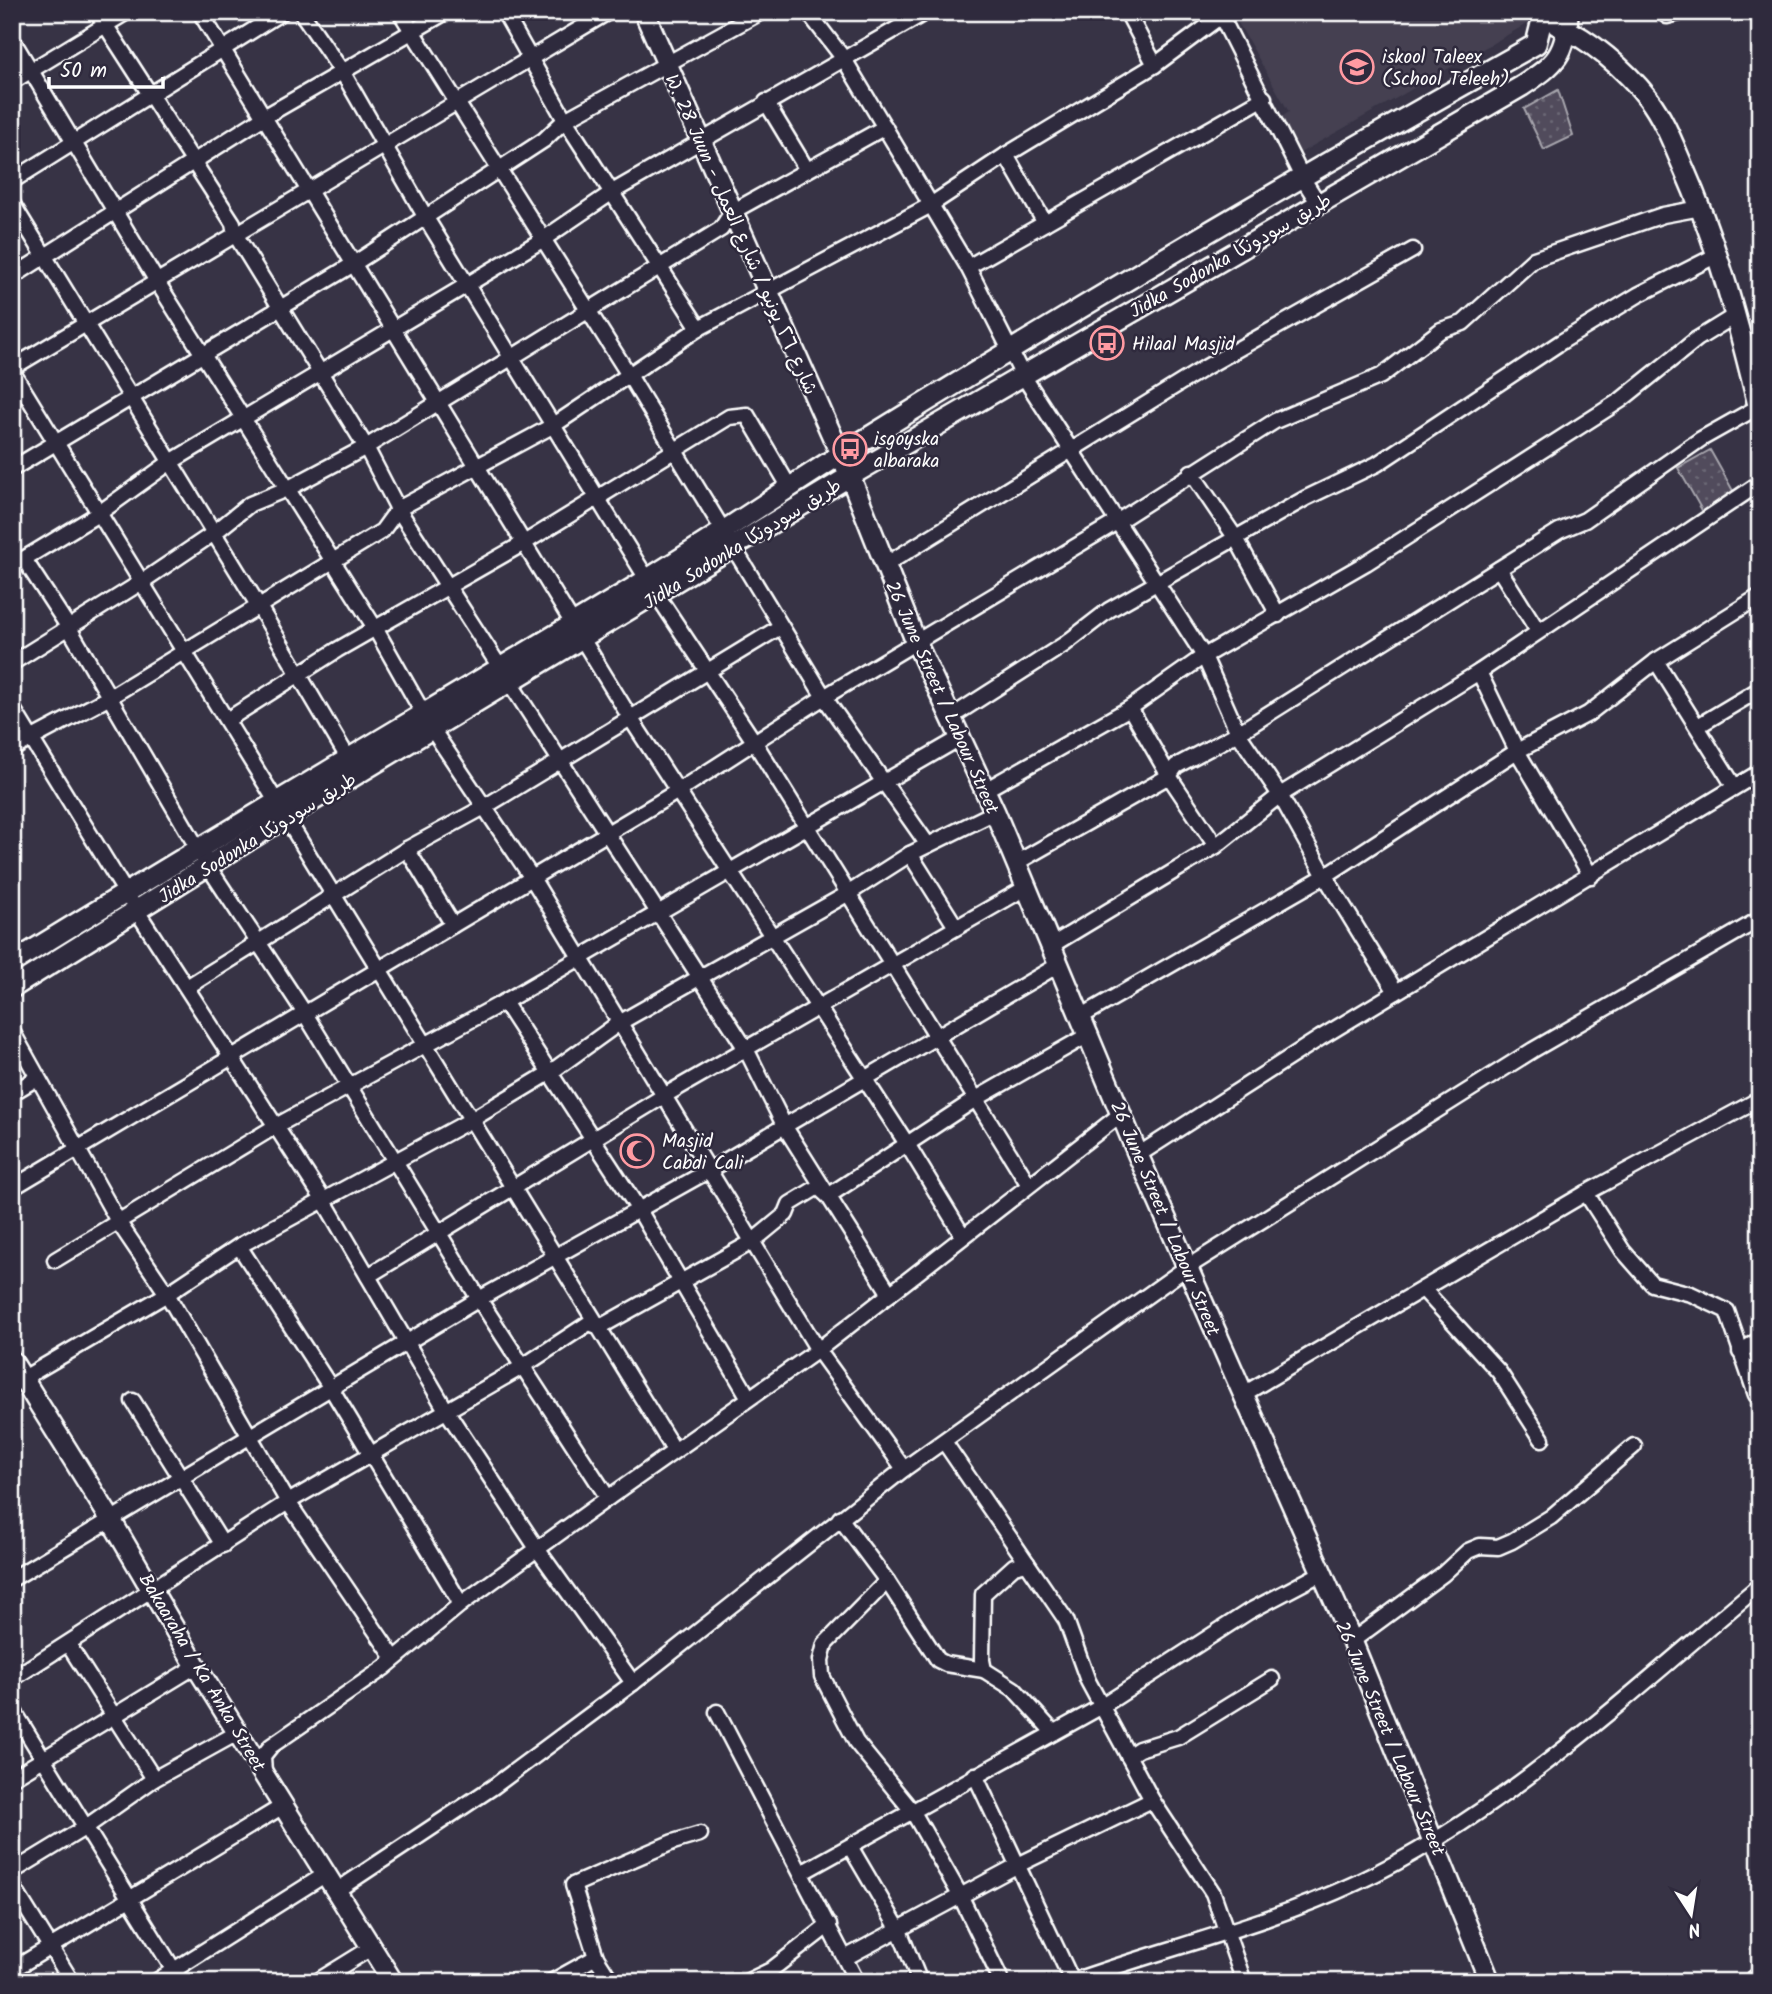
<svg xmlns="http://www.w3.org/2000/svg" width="1772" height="1994" font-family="Kalam,'Playpen Sans Arabic',sans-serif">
	<defs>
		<pattern id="grass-dots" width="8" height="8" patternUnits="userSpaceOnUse" patternTransform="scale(1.75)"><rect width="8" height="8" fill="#514c5c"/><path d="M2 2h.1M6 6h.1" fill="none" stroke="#6b6774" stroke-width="1.8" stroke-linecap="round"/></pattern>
	</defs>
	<rect width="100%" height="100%" fill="#373345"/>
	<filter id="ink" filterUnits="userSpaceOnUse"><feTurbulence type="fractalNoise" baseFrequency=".0143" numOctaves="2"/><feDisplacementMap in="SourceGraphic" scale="14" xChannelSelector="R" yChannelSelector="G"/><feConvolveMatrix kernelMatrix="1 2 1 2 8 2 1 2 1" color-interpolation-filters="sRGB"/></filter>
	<g filter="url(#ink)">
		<path fill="#444051" d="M1232,12H1525L1530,22L1300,153L1280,118L1289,112Z"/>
		<g fill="url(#grass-dots)" stroke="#a8a6ae" stroke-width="2">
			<path d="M1558,90L1573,136L1544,150L1524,109Z"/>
			<path d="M1710,450L1736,496L1704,514L1678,468Z"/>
		</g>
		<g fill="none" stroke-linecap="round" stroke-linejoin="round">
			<defs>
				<g id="street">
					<path d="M97,12L233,223L235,234L366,447L398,509L746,1049L785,1127L890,1294"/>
					<path d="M200,12L631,719L907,1144L963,1236"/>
					<path d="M301,12L343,73L426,218L647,579"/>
					<path d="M400,12L629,375L824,697L928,845"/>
					<path d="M504,12L565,120L699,328"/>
					<path d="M808,12L844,59L968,267L1022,374L1204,656L1238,733L1280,795L1325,876L1396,992"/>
					<path d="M1127,12L1155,65"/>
					<path d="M1219,12L1303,179L1319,204"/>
					<path d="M1667,16L1683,12"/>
					<path d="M12,39L156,280L375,628L432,729L532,878L818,1350L904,1469"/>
					<path d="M12,82L127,12"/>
					<path d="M766,102L807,170"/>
					<path d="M1006,155L1045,223"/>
					<path d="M12,181L282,12"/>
					<path d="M12,203L258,605L348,758"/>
					<path d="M968,267L1264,98"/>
					<path d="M12,277L264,117L446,12"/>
					<path d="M12,368L608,12"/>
					<path d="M12,371L674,1450"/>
					<path d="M12,469L352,265L544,140L565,120L761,12"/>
					<path d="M1191,472L1237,540L1278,615"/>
					<path d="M24,559L69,628L208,866L304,1012L479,1299L608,1498"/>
					<path d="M885,565L1206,367L1413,250"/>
					<path d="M12,566L98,514L169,463L542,240L614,191L926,12"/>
					<path d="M1499,569L1538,631"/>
					<path d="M657,595L755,743L1029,1185"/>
					<path d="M1656,661L1734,786"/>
					<path d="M12,663L140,583L214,533L250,504L289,488L366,447L721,229L732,212L885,127"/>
					<path d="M1479,672L1517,751L1591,876"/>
					<path d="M12,707L137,911L324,1201L446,1410L538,1550L633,1683"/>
					<path d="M1130,708L1169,776L1216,846"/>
					<path d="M951,717L1065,644L1109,610L1306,498L1377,464L1561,342L1638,295L1717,255"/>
					<path d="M227,720L337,650L524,543L729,417L747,415L790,488"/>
					<path d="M1698,726L1760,689"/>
					<path d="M12,749L108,698L382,531L398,509L554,425L699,328L929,206L1006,155L1155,65L1221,16"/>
					<path d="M985,790L1130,708L1204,656L1366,563L1621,400L1697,339L1736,315"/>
					<path d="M407,849L453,925"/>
					<path d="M910,854L956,927"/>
					<path d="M1016,863L1169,776L1176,766L1238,733L1559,531L1585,520L1701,439L1758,407"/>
					<path d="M1052,945L1216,846L1280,795L1479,672L1760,483"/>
					<path d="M187,987L407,849L486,806L780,627"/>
					<path d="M504,1002L639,1210L749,1398"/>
					<path d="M1082,1016L1325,876L1517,751L1588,714L1656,661L1760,596"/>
					<path d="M12,1031L119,1223L167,1294L288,1502L394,1658"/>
					<path d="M12,1093L37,1078"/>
					<path d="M1138,1155L1320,1038L1760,772"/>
					<path d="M12,1188L678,791L824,697L1115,523L1275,421L1381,376L1441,330L1463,323L1534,259L1663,215L1701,208"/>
					<path d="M1586,1193L1623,1251L1652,1284L1691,1294L1727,1311L1756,1395"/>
					<path d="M239,1246L331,1388L461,1604"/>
					<path d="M55,1260L276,1126L504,1002L960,738"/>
					<path d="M368,1276L662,1097L1027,887"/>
					<path d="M1423,1289L1499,1372L1542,1439"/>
					<path d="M1740,1352L1760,1339"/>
					<path d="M12,1385L167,1294L239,1246L471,1120L551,1072L619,1023L849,893L910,854L995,812"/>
					<path d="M1242,1395L1586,1193L1760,1099"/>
					<path d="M133,1401L223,1545"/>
					<path d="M945,1443L1066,1620L1088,1681L1152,1800L1213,1893L1244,1982"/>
					<path d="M840,1518L887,1581L938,1660L946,1664L984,1670"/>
					<path d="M1027,1563L1014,1566L983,1594L982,1660L984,1670L1014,1689L1053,1732"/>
					<path d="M12,1579L479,1299L708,1171L1060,964"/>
					<path d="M887,1581L825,1644L821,1660L822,1676L856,1742L913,1812L960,1895L1002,1982"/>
					<path d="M1352,1641L1443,1574L1468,1551L1480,1546L1498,1547L1512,1541L1551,1517L1634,1446"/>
					<path d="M68,1644L154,1779"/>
					<path d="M12,1679L288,1502L522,1367L589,1323L600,1327L752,1242L786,1214L790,1204L818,1187L828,1196L974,1100L1090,1034"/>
					<path d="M12,1708L181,1982"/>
					<path d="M717,1712L857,1982"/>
					<path d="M1128,1756L1139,1749L1178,1737L1272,1679"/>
					<path d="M264,1773L263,1756L271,1746L384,1668L461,1604L608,1498L818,1350L1121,1114"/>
					<path d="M975,1775L1072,1981"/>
					<path d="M12,1778L196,1666"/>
					<path d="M851,1848L899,1930L920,1982"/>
					<path d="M12,1872L86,1827L154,1779L239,1732"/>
					<path d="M803,1872L1104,1705L1248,1612L1320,1574"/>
					<path d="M12,1885L72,1982"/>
					<path d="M336,1891L493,1787L633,1683L904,1469L1186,1268L1533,1050L1760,919"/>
					<path d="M845,1958L1018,1865L1152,1800"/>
					<path d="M12,1970L283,1806"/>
					<path d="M155,1982L326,1874"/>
					<path d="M316,1982L371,1948"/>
					<path d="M551,1982L596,1957"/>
					<path d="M612,1982L596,1957L573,1885L673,1842L700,1834"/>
					<path d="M746,1982L771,1970L829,1925"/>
					<path d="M1070,1982C1165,1948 1264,1926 1356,1883C1501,1816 1637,1687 1760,1585"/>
				</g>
				<g id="secondary">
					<path d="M644,12L850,476L916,642L995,812L1138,1155L1352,1641L1490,1982"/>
					<path d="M1557,25C1590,39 1626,70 1648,98C1664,119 1674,146 1684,169C1719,248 1740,330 1760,413"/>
					<path d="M12,963C223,832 437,707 649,578C715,538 778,494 843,453C1066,315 1293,180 1522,52L1536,44L1544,12"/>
					<path d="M12,988L286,817L850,476L1522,86C1555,64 1567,55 1568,12"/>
					<path d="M12,1361L111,1520L196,1666L393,1982"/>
				</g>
				<path id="primary" d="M1755,1982L1760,1978"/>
			</defs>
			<use href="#street" stroke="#fff" stroke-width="19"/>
			<use href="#secondary" stroke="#fff" stroke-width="24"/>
			<use href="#primary" stroke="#fff" stroke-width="26"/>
			<use href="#street" stroke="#2f2a3d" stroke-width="14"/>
			<use href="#secondary" stroke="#2f2a3d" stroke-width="19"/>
			<use href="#primary" stroke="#2f2a3d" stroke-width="21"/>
		</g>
	</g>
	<defs>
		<symbol id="school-ring" viewBox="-11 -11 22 22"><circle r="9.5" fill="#2f2a3d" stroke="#ff9aa2" stroke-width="1.5"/><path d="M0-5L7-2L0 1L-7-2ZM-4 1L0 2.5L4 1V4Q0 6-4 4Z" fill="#ff9aa2"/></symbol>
		<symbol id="bus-ring" viewBox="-11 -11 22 22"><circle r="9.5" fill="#2f2a3d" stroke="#ff9aa2" stroke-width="1.5"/><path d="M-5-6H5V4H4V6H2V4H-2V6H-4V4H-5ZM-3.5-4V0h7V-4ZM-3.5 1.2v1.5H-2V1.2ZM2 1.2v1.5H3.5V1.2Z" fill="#ff9aa2"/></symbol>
		<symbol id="mosque-ring" viewBox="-11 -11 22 22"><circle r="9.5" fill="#2f2a3d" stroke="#ff9aa2" stroke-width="1.5"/><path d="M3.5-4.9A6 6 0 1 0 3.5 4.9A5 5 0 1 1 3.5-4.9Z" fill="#ff9aa2"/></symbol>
	</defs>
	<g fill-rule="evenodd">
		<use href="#school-ring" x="1338" y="48" width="38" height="38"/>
		<use href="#bus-ring" x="1088" y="324" width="38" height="38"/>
		<use href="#bus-ring" x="831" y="430" width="38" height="38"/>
		<use href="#mosque-ring" x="618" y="1132" width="38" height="38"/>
	</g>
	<g text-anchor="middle" stroke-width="5" stroke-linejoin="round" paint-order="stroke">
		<g font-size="19" fill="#fff" stroke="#2f2a3d" text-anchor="start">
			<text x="1382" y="63">iskool Taleex<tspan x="1382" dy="22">(School Teleeh)</tspan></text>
			<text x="1132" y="350">Hilaal Masjid</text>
			<text x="874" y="445">isgoyska<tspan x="874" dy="22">albaraka</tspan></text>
			<text x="662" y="1147">Masjid<tspan x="662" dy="22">Cabdi Cali</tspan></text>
		</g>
		<g font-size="19" fill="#fff" stroke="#2f2a3d">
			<text transform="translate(742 234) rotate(66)" y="7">W. 28 Juun - شارع ٢٦ يونيو / شارع العمل</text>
			<text transform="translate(1230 255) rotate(-30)" y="7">Jidka Sodonka طريق سودونكا</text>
			<text transform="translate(742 543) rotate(-32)" y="7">Jidka Sodonka طريق سودونكا</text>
			<text transform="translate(943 697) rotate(66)" y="7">26 June Street / Labour Street</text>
			<text transform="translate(257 837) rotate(-32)" y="7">Jidka Sodonka طريق سودونكا</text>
			<text transform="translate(1166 1218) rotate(67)" y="7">26 June Street / Labour Street</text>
			<text transform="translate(203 1672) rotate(59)" y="7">Bakaaraha / Ka Anka Street</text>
			<text transform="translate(1391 1738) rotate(67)" y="7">26 June Street / Labour Street</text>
		</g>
	</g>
	<rect width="1772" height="1994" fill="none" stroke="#2f2a3d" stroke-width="42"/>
	<rect x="21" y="21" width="1730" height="1952" fill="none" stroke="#fff" stroke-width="2.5" filter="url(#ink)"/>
	<g transform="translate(1691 1914) rotate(168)" stroke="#2f2a3d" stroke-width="5" paint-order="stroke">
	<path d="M0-5L12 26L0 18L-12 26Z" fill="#ffffff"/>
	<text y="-10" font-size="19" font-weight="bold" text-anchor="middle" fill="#ffffff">N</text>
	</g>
	<path d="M49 77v10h114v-10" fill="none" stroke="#ffffff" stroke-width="3.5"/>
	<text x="60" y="77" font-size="21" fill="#ffffff" stroke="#2f2a3d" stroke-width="5" paint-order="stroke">50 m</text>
</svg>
